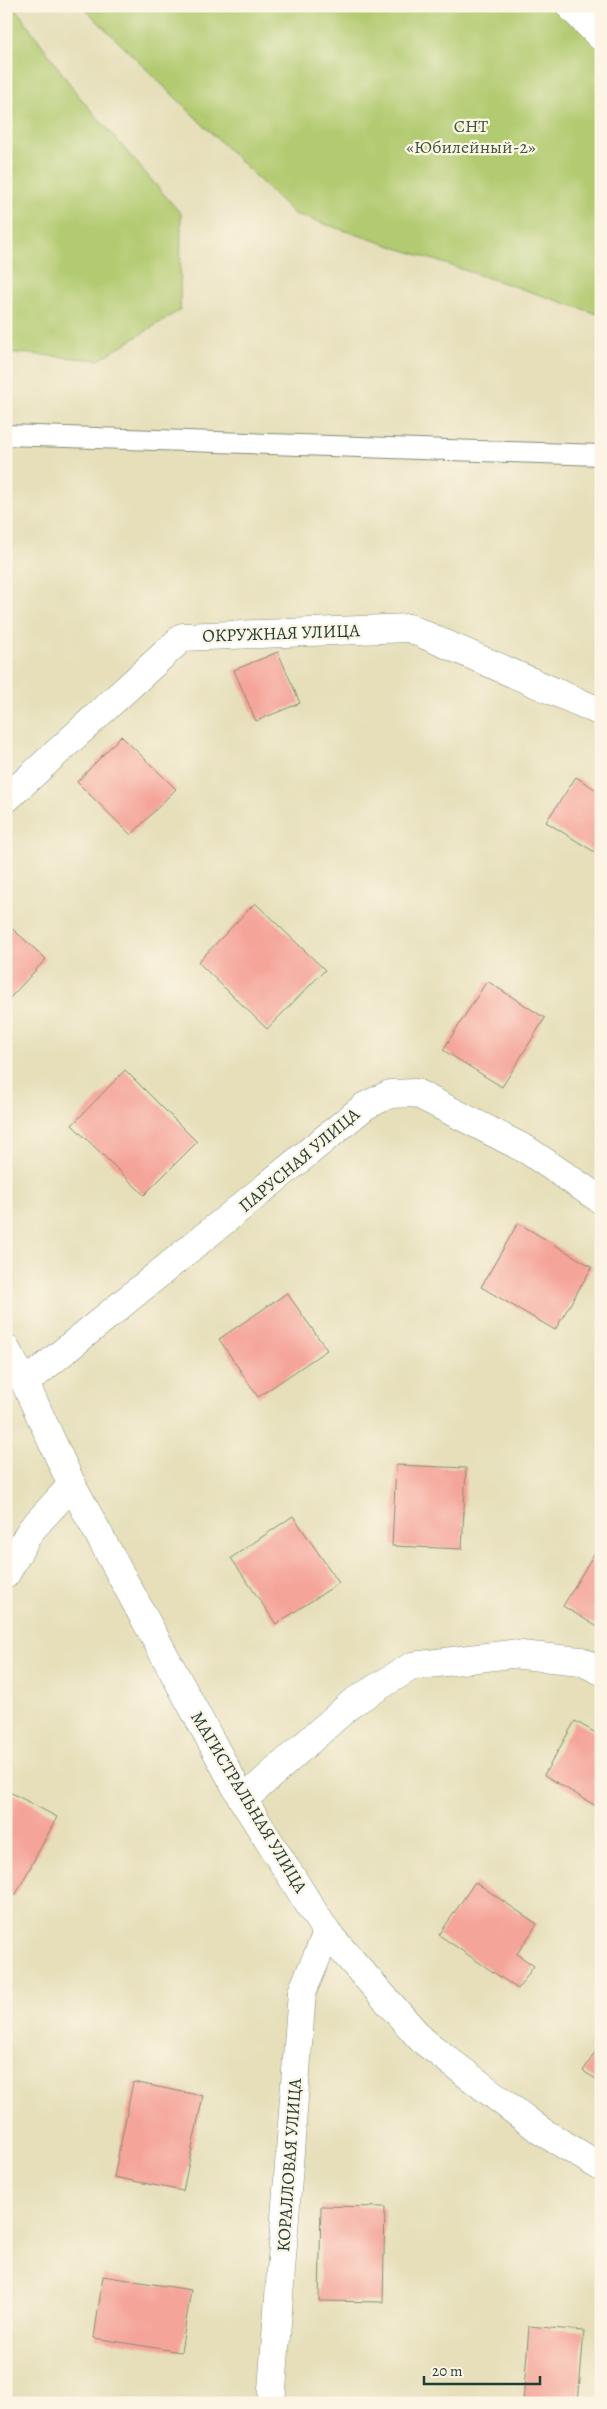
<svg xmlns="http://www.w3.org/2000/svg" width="607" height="2409" font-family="Alegreya,serif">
	<rect width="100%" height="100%" fill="#fcf5e5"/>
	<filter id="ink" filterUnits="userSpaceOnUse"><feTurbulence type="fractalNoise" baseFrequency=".02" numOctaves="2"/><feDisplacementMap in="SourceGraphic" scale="10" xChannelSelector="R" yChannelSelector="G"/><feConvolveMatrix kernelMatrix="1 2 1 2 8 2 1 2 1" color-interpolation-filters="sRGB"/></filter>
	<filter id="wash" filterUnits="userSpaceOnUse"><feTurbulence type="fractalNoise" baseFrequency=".0096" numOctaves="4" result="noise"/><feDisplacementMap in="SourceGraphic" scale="20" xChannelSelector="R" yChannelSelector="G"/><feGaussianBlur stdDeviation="1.12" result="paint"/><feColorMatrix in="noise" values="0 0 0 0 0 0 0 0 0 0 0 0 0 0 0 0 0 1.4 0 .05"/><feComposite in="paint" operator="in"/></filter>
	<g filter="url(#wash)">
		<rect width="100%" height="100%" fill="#e6dfba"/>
		<g fill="#b2cb71" stroke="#688452">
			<path d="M6,6H14L77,94L181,214L180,310L99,360L6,352Z"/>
			<path d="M82,6H601V315L294,214Z"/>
		</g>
		<g id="blocks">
			<g fill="#f5a49a">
				<path d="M278,652L300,703L256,721L234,670Z"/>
				<path d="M121,736L176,789L131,835L77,782Z"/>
				<path d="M576,777L601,793V856L546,822Z"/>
				<path d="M255,903L325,970L267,1029L198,962Z"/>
				<path d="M6,923L46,959L9,999L6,997Z"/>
				<path d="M487,981L545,1018L502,1087L443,1050Z"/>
				<path d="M125,1070L197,1142L144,1195L72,1125Z"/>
				<path d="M518,1223L592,1267L555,1330L481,1287Z"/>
				<path d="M287,1293L327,1350L258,1397L219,1339Z"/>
				<path d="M396,1465L466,1468L462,1549L392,1546Z"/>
				<path d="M293,1516L339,1583L276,1624L231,1558Z"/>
				<path d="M601,1542V1629L563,1606Z"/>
				<path d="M575,1721L601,1736V1809L544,1775Z"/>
				<path d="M6,1790L57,1817L15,1896L6,1892Z"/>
				<path d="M475,1882L537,1924L517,1954L534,1966L518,1989L439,1935Z"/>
				<path d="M601,2043V2082L583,2071Z"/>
				<path d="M133,2082L203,2096L183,2191L114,2177Z"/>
				<path d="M321,2206L385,2207L383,2302L319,2301Z"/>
				<path d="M103,2276L191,2290L181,2352L94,2338Z"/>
				<path d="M529,2326L584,2331L578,2403H523Z"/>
			</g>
		</g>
	</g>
	<g filter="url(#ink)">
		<use href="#blocks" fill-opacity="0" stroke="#828e77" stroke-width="1"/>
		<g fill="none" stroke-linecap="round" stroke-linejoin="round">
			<defs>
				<path id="lane" d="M6,435L601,455"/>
				<g id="street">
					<path d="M570,6L601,37"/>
					<path d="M6,799L183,637L409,628L601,712"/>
					<path d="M6,1349L25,1383L72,1485L243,1800L327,1933L422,2040L541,2131L601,2167"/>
					<path d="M25,1383L365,1106L390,1094L416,1093L527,1150L601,1200"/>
					<path d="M6,1574L30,1531L72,1485"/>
					<path d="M243,1800L352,1703L412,1666L511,1654L581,1661L601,1671"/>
					<path d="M271,2403L302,1992L327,1933"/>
				</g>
			</defs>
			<use href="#lane" stroke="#828e77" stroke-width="22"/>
			<use href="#street" stroke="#828e77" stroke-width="29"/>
			<use href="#lane" stroke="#fff" stroke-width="20"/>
			<use href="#street" stroke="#fff" stroke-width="28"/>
		</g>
	</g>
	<g text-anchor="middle" stroke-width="4.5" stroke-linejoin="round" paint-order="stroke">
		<g font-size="18" fill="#3c5940" stroke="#fcf5e5">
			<text x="471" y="132">СНТ<tspan x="471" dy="21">«Юбилейный-2»</tspan></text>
		</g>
		<g font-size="18" fill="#1f3d34" stroke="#fcf5e5">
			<text transform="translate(281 633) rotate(-2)" y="6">ОКРУЖНАЯ УЛИЦА</text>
			<text transform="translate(299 1160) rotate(-40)" y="6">ПАРУСНАЯ УЛИЦА</text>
			<text transform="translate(249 1802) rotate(59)" y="6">МАГИСТРАЛЬНАЯ УЛИЦА</text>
			<text transform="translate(289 2165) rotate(-86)" y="6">КОРАЛЛОВАЯ УЛИЦА</text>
		</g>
	</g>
	<rect width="607" height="2409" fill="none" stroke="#fcf5e5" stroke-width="25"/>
	<path d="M424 2376v8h116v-8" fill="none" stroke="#1f3d34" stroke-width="2.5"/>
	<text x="432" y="2376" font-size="15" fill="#1f3d34" stroke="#fcf5e5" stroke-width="4" paint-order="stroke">20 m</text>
</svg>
